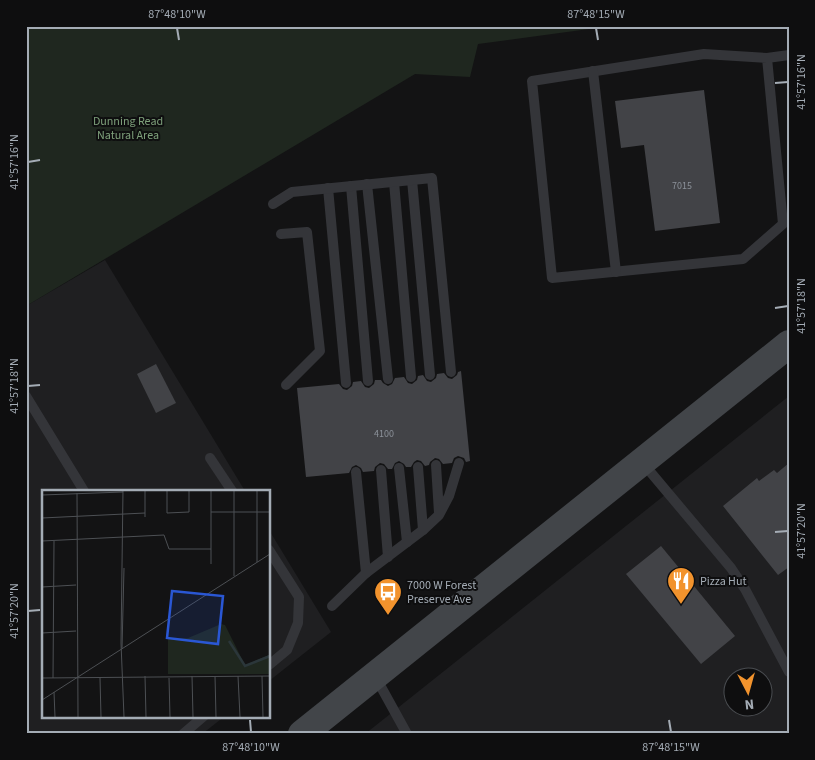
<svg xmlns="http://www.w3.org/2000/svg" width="815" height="760" font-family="'Source Sans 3',sans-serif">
	<rect width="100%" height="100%" fill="#131314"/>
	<g fill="#1f1f21" fill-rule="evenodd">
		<path d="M105,260L245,491H44V716H225L202,734H26V306Z"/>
		<path d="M789,396V734H365ZM732,678H762V708H732Z"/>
		<path d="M269,530L331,632L269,681Z"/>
	</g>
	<path fill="#1f271f" d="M26,26H611L478,44L470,77L415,74L26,306Z"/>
	<g fill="#424347">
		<path d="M704,90L720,223L655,231L644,145L621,148L615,101Z"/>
		<path d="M156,364L176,403L156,413L137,374Z"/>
		<path d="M461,371L470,461L466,462L464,458L458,456L454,458L452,463L443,464L439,459L435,458L430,462L429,465L425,466L421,461L417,460L414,462L411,467H406L404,464L399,461L395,463L392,469H388L384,464L380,463L375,467L374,471L363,472L361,468L356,465L352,467L349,473L306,477L297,388L339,384L343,389L347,390L352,386L353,382L361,381L365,387L369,388L374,384L375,380H381L383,383L388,386L392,384L395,378L404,377L408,383L412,384L417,380L418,376L423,375L427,381L431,382L436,378L437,374L444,373L448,378L452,379L457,375L458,372Z"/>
		<path d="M789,463V567L778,575L723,506L757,478L759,481L774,470L777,473Z"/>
		<path d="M661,546L735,636L701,664L626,574Z"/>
	</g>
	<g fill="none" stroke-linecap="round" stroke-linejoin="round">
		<g stroke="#343539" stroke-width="10">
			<path d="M767,58L704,54L532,81L552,278L743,259L783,224L767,58L789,55"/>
			<path d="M593,71L616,272"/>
			<path d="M412,180L430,375"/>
			<path d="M394,182L411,377"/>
			<path d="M367,184L388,379"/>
			<path d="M351,186L368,381"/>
			<path d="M328,188L346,383"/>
			<path d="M273,204L292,192L432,178L451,372"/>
			<path d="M281,234L307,232L320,351L286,385"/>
			<path d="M26,396L84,491"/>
			<path d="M210,458L232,491"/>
			<path d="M642,462L731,568L745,589L789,672"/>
			<path d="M436,465L439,513"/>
			<path d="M418,467L423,530"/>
			<path d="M399,468L407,542"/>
			<path d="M381,470L388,557"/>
			<path d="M356,472L366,573"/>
			<path d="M269,550L299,597L298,623L287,650L269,665"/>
			<path d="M332,606L366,573L423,530L439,515L449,496L459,463"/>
			<path d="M375,676L407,734"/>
			<path d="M183,734L204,716"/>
		</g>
		<path stroke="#424549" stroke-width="28" d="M302,734L789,344"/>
	</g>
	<path fill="none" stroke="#a4acb5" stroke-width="2" d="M177,28L179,40M596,28L598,40M775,83L788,82M28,162L40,160M775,308L788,306M28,386L40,385M775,532L788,531M28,611L40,610M250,720L251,732M669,720L671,732"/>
	<defs>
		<symbol id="restaurant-pin" viewBox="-11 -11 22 30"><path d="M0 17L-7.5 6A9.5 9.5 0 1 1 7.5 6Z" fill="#f2932d" stroke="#0e0e0f"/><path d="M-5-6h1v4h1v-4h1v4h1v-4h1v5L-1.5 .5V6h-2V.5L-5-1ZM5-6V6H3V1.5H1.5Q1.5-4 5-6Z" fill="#fff"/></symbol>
		<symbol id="bus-pin" viewBox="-11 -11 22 30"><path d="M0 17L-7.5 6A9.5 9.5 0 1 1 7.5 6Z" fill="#f2932d" stroke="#0e0e0f"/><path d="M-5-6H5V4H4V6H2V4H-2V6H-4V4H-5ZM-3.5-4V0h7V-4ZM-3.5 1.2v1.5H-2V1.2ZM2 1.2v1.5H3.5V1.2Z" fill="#fff"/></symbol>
	</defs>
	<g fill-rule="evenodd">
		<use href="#restaurant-pin" x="665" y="565" width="32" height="43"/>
		<use href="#bus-pin" x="372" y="576" width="32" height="43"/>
	</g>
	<g text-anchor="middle" stroke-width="4" stroke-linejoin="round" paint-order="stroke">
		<g font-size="10" fill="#8c929a">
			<text x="682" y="189">7015</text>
			<text x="384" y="437">4100</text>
		</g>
		<g font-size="12" fill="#7ea07b" stroke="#0e0e0f">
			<text x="128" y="125">Dunning Read<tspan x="128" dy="14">Natural Area</tspan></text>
		</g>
		<g font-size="12" fill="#a4acb5" stroke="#0e0e0f" text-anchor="start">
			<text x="700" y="585">Pizza Hut</text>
			<text x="407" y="589">7000 W Forest<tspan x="407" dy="14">Preserve Ave</tspan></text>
		</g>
	</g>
	<g transform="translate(42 490)">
		<rect width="228" height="228" fill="#131314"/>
		<path d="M179,134L183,135L203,175L227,165V184H126V149L146,148Z" fill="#1f271f"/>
		<path fill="none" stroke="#2b363a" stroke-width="2.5" d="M187,151L203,176L228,166"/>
		<path fill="none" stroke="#4d5054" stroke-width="1" d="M81,0L79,153L82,227M103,0V27M192,0V86M35,3L36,227M0,5L81,2M169,22H228M125,23L147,22V0M125,23V0M0,28L103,23M0,51L122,45L127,59H169M215,72V0M169,74V0M0,97L34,95M0,143L34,141M80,158L82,78M103,186L104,227M150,186L151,227M173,186L174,227M196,186L198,227M220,186L221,227M0,188L228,186M11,188L12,51M58,188L59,227M127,188L128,227M12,202L13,227M0,210L228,64"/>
		<path fill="#2a57d4" fill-opacity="0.15" stroke="#2a57d4" stroke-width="2.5" d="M130,101L181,106L176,154L125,148Z"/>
		<rect width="228" height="228" fill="none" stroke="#a4acb5" stroke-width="2.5"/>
	</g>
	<rect width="815" height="760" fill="none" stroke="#0e0e0f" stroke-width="55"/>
	<g transform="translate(748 692) rotate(174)"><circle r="24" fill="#0e0e0f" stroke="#4a4d51"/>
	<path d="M0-4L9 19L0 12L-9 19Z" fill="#f2932d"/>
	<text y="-8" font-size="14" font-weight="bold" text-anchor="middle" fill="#a4acb5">N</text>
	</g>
	<rect x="28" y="28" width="760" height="704" fill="none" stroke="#a4acb5" stroke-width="2"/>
	<g font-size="12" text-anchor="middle" fill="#a4acb5">
		<text x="177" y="18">87°48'10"W</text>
		<text x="596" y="18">87°48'15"W</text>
		<text transform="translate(801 82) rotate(-90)" y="4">41°57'16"N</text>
		<text transform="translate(14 162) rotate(-90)" y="4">41°57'16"N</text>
		<text transform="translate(801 306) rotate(-90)" y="4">41°57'18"N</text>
		<text transform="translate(14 386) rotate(-90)" y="4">41°57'18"N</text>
		<text transform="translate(801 531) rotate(-90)" y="4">41°57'20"N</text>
		<text transform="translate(14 611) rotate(-90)" y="4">41°57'20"N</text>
		<text x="251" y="751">87°48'10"W</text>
		<text x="671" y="751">87°48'15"W</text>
	</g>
</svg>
